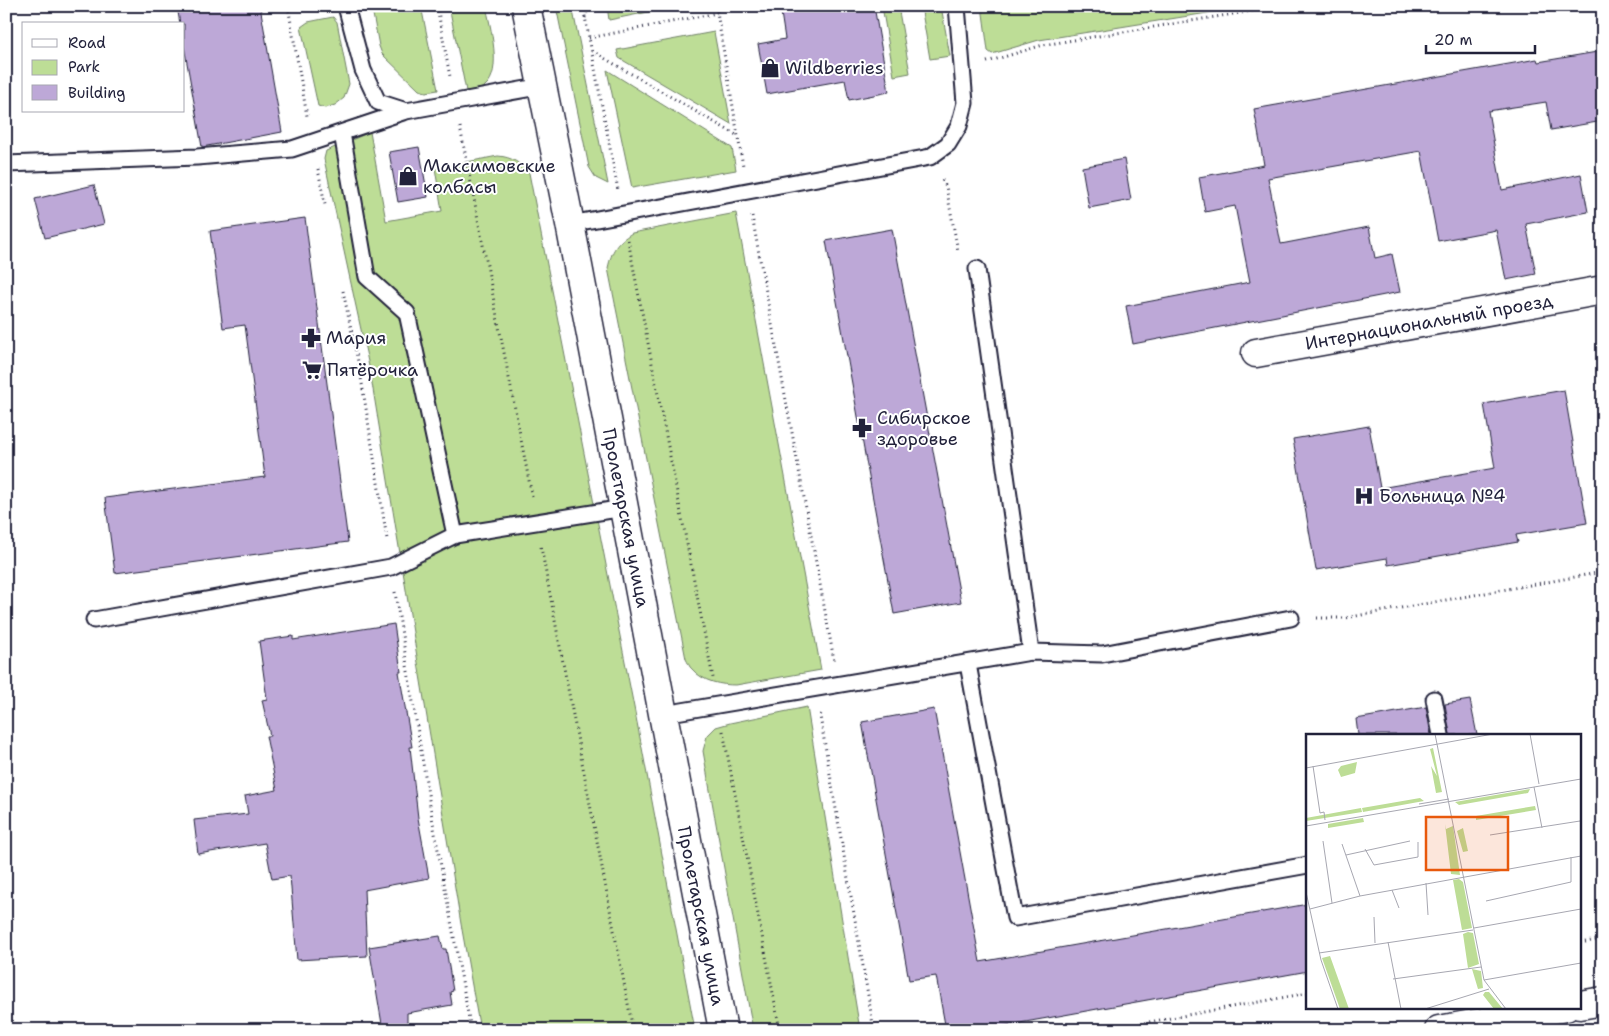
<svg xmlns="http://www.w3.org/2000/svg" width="1609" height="1036" font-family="'Shantell Sans',sans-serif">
	<rect width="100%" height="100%" fill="#fff"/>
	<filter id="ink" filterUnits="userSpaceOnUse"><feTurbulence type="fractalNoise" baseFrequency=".02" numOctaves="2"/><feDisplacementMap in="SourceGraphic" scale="10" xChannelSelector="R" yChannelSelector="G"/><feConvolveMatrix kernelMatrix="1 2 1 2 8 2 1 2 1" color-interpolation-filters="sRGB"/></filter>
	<g filter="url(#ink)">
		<g fill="#bddd96" stroke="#708068">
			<path d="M374,6H421L438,90L426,92L419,90L382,54L379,46L372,9Z"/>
			<path d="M449,6H486C490,26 503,72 485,86C480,90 472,90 466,91Z"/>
			<path d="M556,6H572L608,184L596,178L589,167Z"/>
			<path d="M607,6H678L609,20Z"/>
			<path d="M882,6H898L910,73L894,76Z"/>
			<path d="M921,6H941L950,56L930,59Z"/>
			<path d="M982,6H1251L1039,40L992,54L988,51Z"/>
			<path d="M333,17L337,22L349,84L344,98L335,105L325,108L318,106L301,27L308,22Z"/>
			<path d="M714,32L731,124L619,58L617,50Z"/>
			<path d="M607,70L732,148L736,170L632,188Z"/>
			<path d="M370,132L386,221L442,211L435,168L498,156C512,157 520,163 529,173L642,748L695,1030H480L461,924L370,371L324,159L326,151Z"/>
			<path d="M736,213L821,670L736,685C721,685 703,682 692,669C689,667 688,662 686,659L608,268C612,250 616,243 632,233Z"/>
			<path d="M807,707L860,1030H753L703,751L707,736L716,727L730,723Z"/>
		</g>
		<g fill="#bda8d7" stroke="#22223b">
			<path d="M177,6H260L282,132L202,147L184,46V24H180Z"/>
			<path d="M780,6H874L889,92L849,100L845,80L767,94L758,44L785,39Z"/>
			<path d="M1603,51V121L1551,130L1546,102L1488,111L1502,190L1581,174L1588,212L1526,224L1536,274L1506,280L1496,230L1438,241L1421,151L1268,178L1281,244L1369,227L1375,258L1392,254L1400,292L1133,344L1126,306L1250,282L1235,206L1205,212L1199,177L1264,165L1254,109L1537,59L1538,62Z"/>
			<path d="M419,147L428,197L398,202L389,152Z"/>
			<path d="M1124,159L1131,200L1089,208L1082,167Z"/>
			<path d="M94,185L104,224L45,238L35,199Z"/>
			<path d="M305,218L348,542L115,573L105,498L265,477L245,325L223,328L210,231Z"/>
			<path d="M892,229L961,602L894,614L826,241Z"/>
			<path d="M1564,390L1587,523L1516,535L1518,542L1388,565L1387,558L1316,570L1293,439L1369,426L1380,488L1495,468L1484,404Z"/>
			<path d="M394,624L401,672H399L412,747H410L418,818L429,878L364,890L367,956L297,960L290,876L272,879L265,843L198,854L194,820L248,814L245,796L277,790L266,736H270L262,700L267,699L259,641L293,636V640Z"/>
			<path d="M1470,700L1477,735H1450L1445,704Z"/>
			<path d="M1426,707L1431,735H1358L1356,719Z"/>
			<path d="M934,709L980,962L1308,904V971L981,1030H946L936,976L909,980L862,722Z"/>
			<path d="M440,936L443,949H446L453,991L450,992L452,1005L407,1013V1030H383L369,947Z"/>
		</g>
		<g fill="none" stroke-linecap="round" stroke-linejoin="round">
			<defs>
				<g id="service">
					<path d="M346,6L363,70L378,102L406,111L543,86"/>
					<path d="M6,164L197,157L292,149L406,111"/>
					<path d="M570,224L930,157L948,144L959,126L965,103L957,6"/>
					<path d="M977,269L1031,652"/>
					<path d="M455,535L624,508"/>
					<path d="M94,620L391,567L455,535L407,313L367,277L342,133"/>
					<path d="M968,664L1015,918L1308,865"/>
					<path d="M1434,699L1441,735"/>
					<path d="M664,714L1031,652L1102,654L1291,618"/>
				</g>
				<g id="minor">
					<path d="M1256,353L1603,290"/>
					<path d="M1580,1005L1603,1001"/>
					<path d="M1439,1030L1566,1007"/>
				</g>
				<path id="primary" d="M526,6L570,224L723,1030"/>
			</defs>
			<use href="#service" stroke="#22223b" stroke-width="19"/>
			<use href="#minor" stroke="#22223b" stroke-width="31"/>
			<use href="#primary" stroke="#22223b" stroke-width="31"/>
			<g stroke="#22223b" stroke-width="3" stroke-dasharray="1 4" stroke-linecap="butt">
				<path d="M288,6L307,116"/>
				<path d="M437,6L450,77"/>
				<path d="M583,6L618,190"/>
				<path d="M716,6L743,166"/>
				<path d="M585,18L589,6"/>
				<path d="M589,38L717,13"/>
				<path d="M592,51L738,136"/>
				<path d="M987,62L1043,45L1283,6"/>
				<path d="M460,127L532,496"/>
				<path d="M318,169L325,205"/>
				<path d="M942,180L946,186L958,251"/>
				<path d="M752,216L834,660"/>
				<path d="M628,240L713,678"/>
				<path d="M343,291L360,371L387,539"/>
				<path d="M541,547L633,1030"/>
				<path d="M395,592L430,806L471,1030"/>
				<path d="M1317,618H1345L1603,572"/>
				<path d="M821,714L820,716L874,1030"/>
				<path d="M723,731L780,1030"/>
				<path d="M1580,943L1603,939"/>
				<path d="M1105,1030L1308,993"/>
			</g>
			<use href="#service" stroke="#fff" stroke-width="15"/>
			<use href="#minor" stroke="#fff" stroke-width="28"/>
			<use href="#primary" stroke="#fff" stroke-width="28"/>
		</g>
	</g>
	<defs>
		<symbol id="shop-bare" viewBox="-9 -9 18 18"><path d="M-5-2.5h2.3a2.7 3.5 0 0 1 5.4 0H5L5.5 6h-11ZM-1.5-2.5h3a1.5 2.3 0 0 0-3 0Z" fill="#22223b" stroke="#fff" stroke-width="2.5" paint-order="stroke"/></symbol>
		<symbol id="pharmacy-bare" viewBox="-9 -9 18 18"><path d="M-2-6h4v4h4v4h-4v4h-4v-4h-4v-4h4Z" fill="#22223b" stroke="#fff" stroke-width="2.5" paint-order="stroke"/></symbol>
		<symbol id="supermarket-bare" viewBox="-9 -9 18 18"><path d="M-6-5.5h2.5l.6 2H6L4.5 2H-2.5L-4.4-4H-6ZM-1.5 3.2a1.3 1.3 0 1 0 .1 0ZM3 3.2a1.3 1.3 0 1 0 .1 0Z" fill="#22223b" stroke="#fff" stroke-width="2.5" paint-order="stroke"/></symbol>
		<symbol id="hospital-bare" viewBox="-9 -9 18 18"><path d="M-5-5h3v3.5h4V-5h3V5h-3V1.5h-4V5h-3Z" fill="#22223b" stroke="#fff" stroke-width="2.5" paint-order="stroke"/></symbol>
	</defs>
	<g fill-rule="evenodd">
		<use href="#shop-bare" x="756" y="54" width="28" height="28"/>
		<use href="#shop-bare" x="394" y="162" width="28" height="28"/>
		<use href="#pharmacy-bare" x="297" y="324" width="28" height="28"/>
		<use href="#supermarket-bare" x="298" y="356" width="28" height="28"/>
		<use href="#pharmacy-bare" x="848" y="414" width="28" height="28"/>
		<use href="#hospital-bare" x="1350" y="482" width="28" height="28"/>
	</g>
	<g text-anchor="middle" stroke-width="4" stroke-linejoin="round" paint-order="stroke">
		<g font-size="18" fill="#22223b" stroke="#fff" text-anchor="start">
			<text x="785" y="74">Wildberries</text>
			<text x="423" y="172">Максимовские<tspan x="423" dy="21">колбасы</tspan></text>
			<text x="326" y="344">Мария</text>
			<text x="327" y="376">Пятёрочка</text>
			<text x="877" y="424">Сибирское<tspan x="877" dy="21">здоровье</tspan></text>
			<text x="1379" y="502">Больница №4</text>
		</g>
		<g font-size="18" fill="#22223b" stroke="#fff">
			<text transform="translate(1429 322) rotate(-10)" y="6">Интернациональный проезд</text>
			<text transform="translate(626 518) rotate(79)" y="6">Пролетарская улица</text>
			<text transform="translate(701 916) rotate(79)" y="6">Пролетарская улица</text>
		</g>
	</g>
	<g transform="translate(1306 734)">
		<rect width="275" height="275" fill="#fff"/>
		<path d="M127,14L136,58L130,59L125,32L131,42L124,15ZM51,28L49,39L35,43L32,36L35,32ZM224,55L222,59L153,71L149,68ZM114,64L118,67L57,78L56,74ZM229,72L230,76L170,86V82ZM55,74L56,78L0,87V84ZM57,84L58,88L22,94V90ZM139,90L140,95L147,92L154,141L145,140ZM157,94L162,117L157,118L151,97ZM153,145L157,148L166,194L156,196L147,146ZM162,198L167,199L173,230L162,234L157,200ZM24,222L43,275H34L16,224ZM166,235L175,237L177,254L172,255ZM179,258H183L197,275H188L177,261Z" fill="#bddd96"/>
		<path fill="none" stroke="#a7a7b1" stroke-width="1" d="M129,0L178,246L200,275M224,0L233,50M7,32L14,79L18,78L19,86M0,34L187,0M228,53L236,94M113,70L143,65M0,92L275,45M184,101L274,87M17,107L26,169M36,110L54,162M59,115L68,131L112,123V108M40,121L104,107M120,149L122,181M86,156L93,174M0,158L15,226L32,275M180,167L265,148V123M4,175L54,162L275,122M68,183L69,209M168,194L275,175M82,208L95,275M13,219L167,196M87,245L175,233M178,246L275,229M119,275L183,255"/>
		<path fill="#e8590c" fill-opacity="0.15" stroke="#e8590c" stroke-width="2.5" d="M120,83H202V136H120Z"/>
		<rect width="275" height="275" fill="none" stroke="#22223b" stroke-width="2.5"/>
	</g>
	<rect width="1609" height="1036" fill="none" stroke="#fff" stroke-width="25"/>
	<rect x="12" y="12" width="1584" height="1011" fill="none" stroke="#22223b" stroke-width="2" filter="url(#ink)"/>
	<rect x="22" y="22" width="162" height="90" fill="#ffffff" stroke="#a7a7b1"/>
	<rect x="32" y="39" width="25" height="8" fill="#ffffff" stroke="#a7a7b1"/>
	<text x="68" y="48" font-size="15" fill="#22223b">Road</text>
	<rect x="32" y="60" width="25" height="15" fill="#bddd96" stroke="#a7a7b1"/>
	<text x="68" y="72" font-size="15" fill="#22223b">Park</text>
	<rect x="32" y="85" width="25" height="15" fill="#bda8d7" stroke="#a7a7b1"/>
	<text x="68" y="98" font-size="15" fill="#22223b">Building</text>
	<path d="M1426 45v8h109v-8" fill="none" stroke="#22223b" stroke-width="2.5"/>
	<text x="1434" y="45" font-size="15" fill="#22223b" stroke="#ffffff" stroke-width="4" paint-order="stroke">20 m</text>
</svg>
